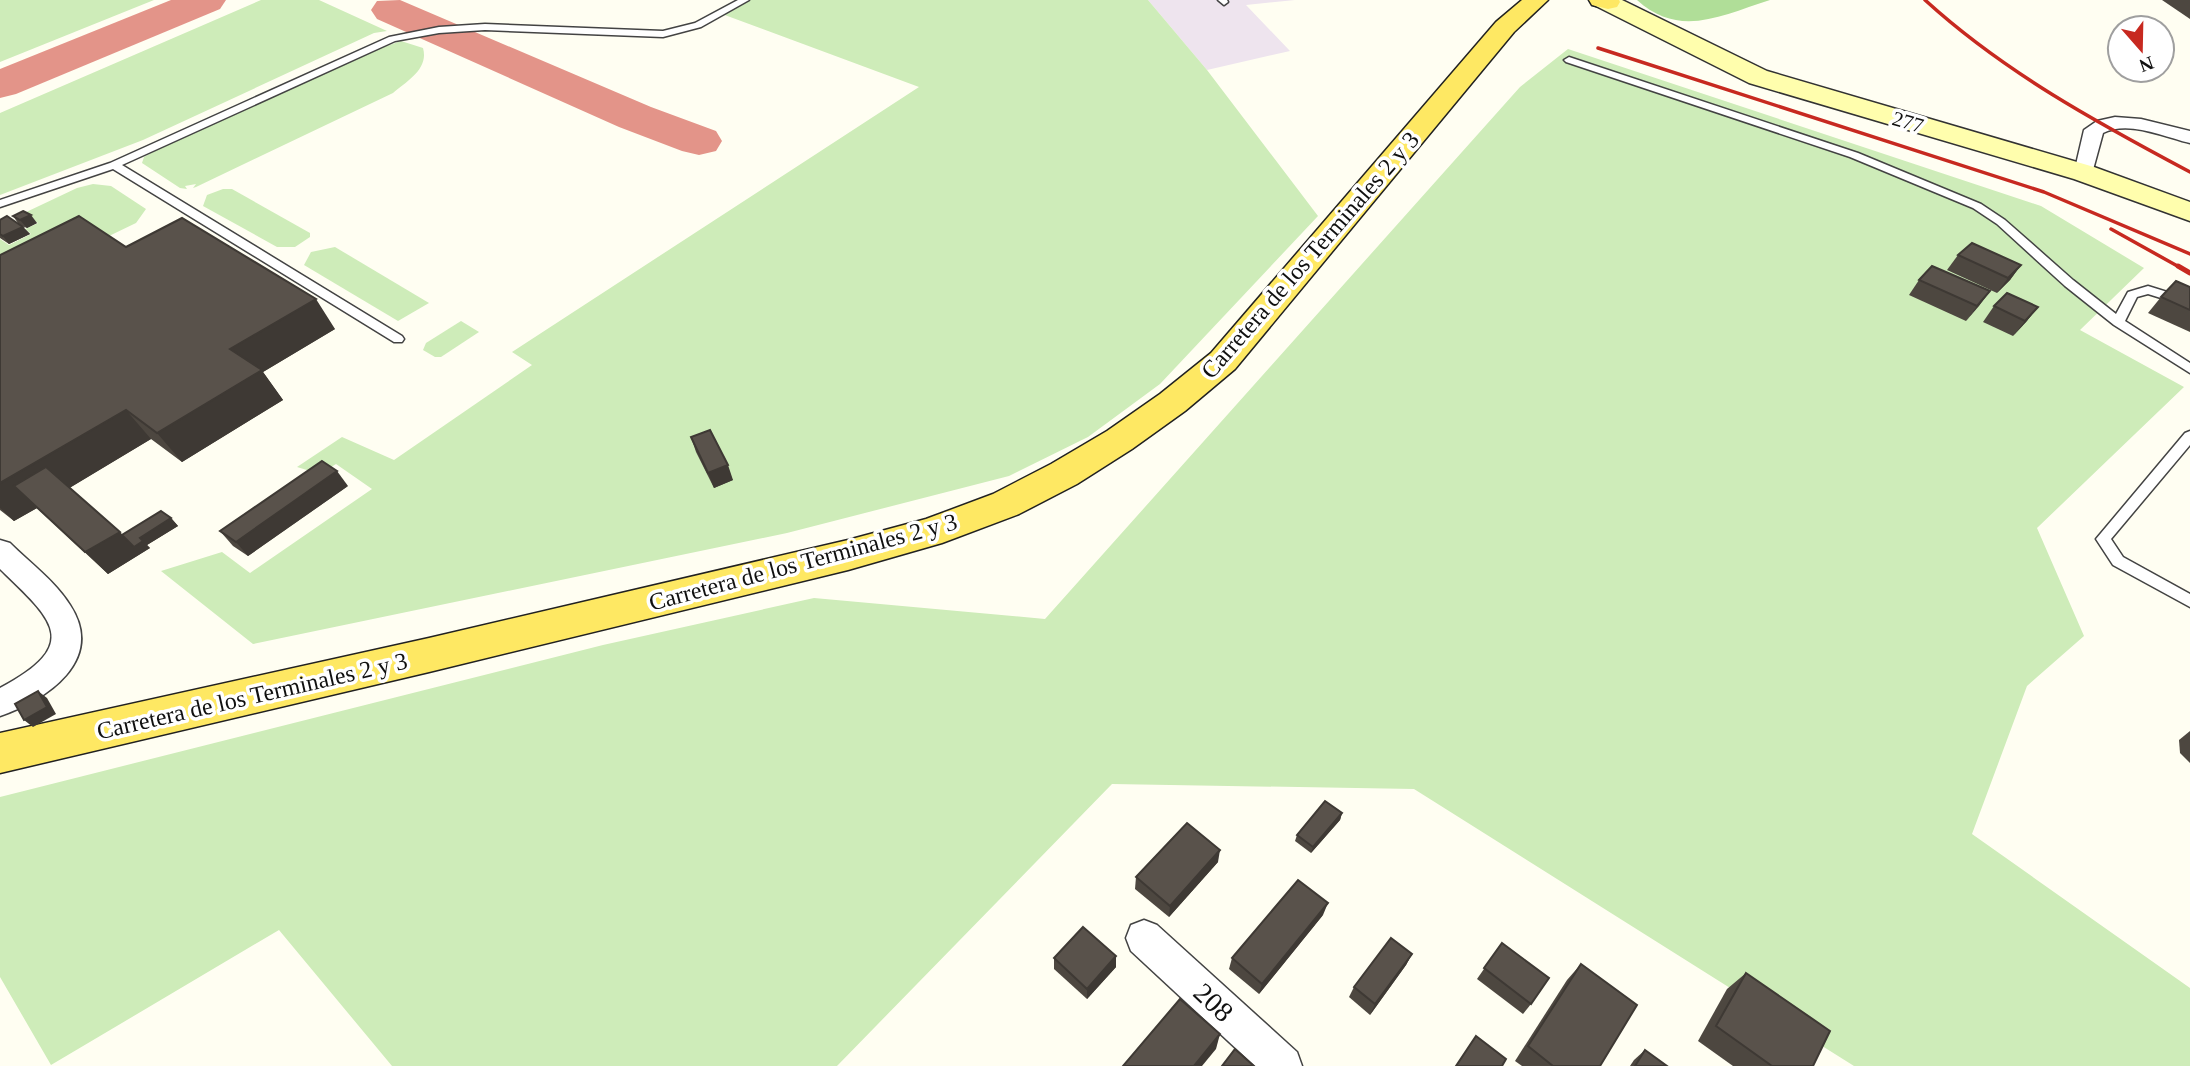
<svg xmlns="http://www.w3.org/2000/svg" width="2190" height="1066" font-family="'Times New Roman',serif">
	<rect width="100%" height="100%" fill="#fffef2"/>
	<path fill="#eee4ee" d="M1148,0H1295L1246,5L1290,51L1207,70Z"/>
	<g fill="#ceecb9">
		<path d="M0,0H154L0,62Z"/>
		<path d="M261,0H319L387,31L374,33L143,140L0,195V113Z"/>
		<path d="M747,0H1148L1207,70L1318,216L1160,384L1088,437L1009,476L787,533L253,644L161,571L222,552L250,573L372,489L336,464L320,474L297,467L342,437L394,460L532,365L512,352L919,87L722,14Z"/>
		<path d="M401,41L423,48C429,69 407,81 393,93L196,187L193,188L196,184L185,186L187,189L180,188L142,163L144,157L158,149L359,56Z"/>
		<path d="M1568,49L2041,206L2144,268L2080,330L2184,387L2037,528L2084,636L2027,686L1972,834L2190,988V1066H1854L1414,789L1112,784L837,1066H392L279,930L51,1065L0,977V797L603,645L814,598L1045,619L1520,87Z"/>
		<path d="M93,184L111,186L146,209L136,223L28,275L0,256V239L9,245L31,234L25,229L38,223L22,214L77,188Z"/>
		<path d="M223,189H232L310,233V237L295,247H277L203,206L207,195Z"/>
		<path d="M335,247L429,303L398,321L304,265L311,252Z"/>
		<path d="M461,321L479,332L441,357H435L423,350L426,343Z"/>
	</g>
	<path fill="#b0de98" d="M1637,0H1770C1722,15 1680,39 1637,0Z"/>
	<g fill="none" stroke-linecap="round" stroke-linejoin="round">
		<g fill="#e39489" fill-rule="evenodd">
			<path d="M171,0H226L220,9L16,94L0,98V69Z"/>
			<path d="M400,0L651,107L716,131L722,141L716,151L699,155L682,151L619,127L377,19L371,10L377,1Z"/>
		</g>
		<defs>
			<g id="lane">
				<path d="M738,0H749L701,27L663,37L485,30L439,33L395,41L122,165L402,336L404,339L402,342H394L113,169L0,207V200L110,163L389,37L439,27L485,24L663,31L695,23Z"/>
				<path d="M1218,0H1227L1228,2L1224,5Z"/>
				<path d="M1569,57L1858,153L1981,204L2005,220L2073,280L2116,314L2128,292L2148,286L2190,299V307L2148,294L2137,297L2125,321L2190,363V373L2114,325L2065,286L1997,224L1973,208L1850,157L1566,62L1564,60Z"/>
				<path d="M2190,431V445L2111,539L2123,557L2190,594V607L2113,565L2096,539L2185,433Z"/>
			</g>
			<g id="street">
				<path d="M2115,117L2141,119L2190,131V143C2164,137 2129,120 2103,133L2091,177H2077L2074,173L2084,130L2097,121Z"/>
				<path d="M0,540L10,543C30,563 55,581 70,605C106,660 47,700 0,716V688C83,644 53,620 0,569Z"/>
				<path d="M1144,920L1157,925L1297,1052L1302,1066H1255L1131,951L1126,938L1131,925Z"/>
			</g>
			<path id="secondary" d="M1591,0H1622L1767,71L2094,167L2190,202V221L2074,179L1749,83L1594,5Z"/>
			<g id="primary">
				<path d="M1522,0H1548L1514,32L1235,369L1185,411L1132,449L1077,484L1019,514L942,543L848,570L429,672L0,773V733L429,638L848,540L926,519L993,494L1051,464L1107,431L1160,394L1211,353L1496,22Z"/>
				<path d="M1589,0H1619L1620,2L1617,7L1608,9L1592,5Z"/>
			</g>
		</defs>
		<use href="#lane" stroke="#434343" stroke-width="3"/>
		<use href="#street" stroke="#434343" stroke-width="3"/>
		<use href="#secondary" stroke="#323232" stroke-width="3"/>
		<use href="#primary" stroke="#212121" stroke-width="3"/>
		<use href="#lane" fill="#fff" fill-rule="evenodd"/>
		<use href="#street" fill="#fff" fill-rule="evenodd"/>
		<use href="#secondary" fill="#fffead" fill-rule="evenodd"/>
		<use href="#primary" fill="#fee863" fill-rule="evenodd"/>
		<g stroke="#c72920" stroke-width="3.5">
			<path d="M1925,0C2004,72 2096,122 2190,172"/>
			<path d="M1598,48L2044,192L2190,254"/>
			<path d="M2111,229L2181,268"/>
		</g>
		<path stroke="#c72920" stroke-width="5" d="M2178,266L2190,273"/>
	</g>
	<g fill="#4d4740">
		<path d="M2162,0H2190V19Z"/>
		<path d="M13,216L37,223L27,228L22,226L30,234L9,244L0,238V220L18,223Z"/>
		<path d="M126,247L335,329L263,372L283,400L182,462L151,439L69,488L122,535L171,518L178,526L147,545L150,548L108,574L37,508L14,521L0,510V255Z"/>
		<path d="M1958,255L2021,265L2010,280L1997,293L1947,270Z"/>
		<path d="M1919,280L1990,291L1966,321L1909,295Z"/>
		<path d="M2190,287V332L2148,313L2161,297Z"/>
		<path d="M1994,306L2038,307L2026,322L2013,336L1983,322Z"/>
		<path d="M691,437L733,480L714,488L696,452Z"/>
		<path d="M348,486L248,556L233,546L220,531Z"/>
		<path d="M2190,731V763L2180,753L2179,740Z"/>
		<path d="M1342,813L1340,820L1311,853L1295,841L1297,835Z"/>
		<path d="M1218,862L1169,917L1135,889L1136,877Z"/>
		<path d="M1323,915L1259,994L1229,969L1232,958Z"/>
		<path d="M1502,943L1531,1004L1523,1014L1477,979Z"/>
		<path d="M1412,954L1406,965L1370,1015L1349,997L1354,987Z"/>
		<path d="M1116,956V967L1087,999L1054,969V958Z"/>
		<path d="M1581,964L1600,1066H1522L1515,1061L1567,980Z"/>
		<path d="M1746,973L1813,1066H1733L1698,1041L1727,989Z"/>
		<path d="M1645,1050L1667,1066H1630L1634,1060Z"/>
	</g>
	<g fill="#3e3934">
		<path d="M31,215L37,223L27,228L20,220Z"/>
		<path d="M23,227L30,234L9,244L3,236Z"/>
		<path d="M2021,265L2010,280L1997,293L2008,278Z"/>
		<path d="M1990,291L1979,306L1966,321L1977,306Z"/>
		<path d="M316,299L335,329L263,372L283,400L182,462L157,433L230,349Z"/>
		<path d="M2038,307L2026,322L2013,336L2025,321Z"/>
		<path d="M126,410L151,439L38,507L14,486L37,508L14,521L0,508V483Z"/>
		<path d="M728,465L733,480L714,488L708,473Z"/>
		<path d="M337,471L348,486L248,556L236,542Z"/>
		<path d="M171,518L178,526L147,545L150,548L108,574L85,552L120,532L134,547L140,538Z"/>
		<path d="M38,691L47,698L56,714L33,727L24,720Z"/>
		<path d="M1342,813L1340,820L1311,853L1313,847Z"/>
		<path d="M1220,850L1218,862L1169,917L1170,906Z"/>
		<path d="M1328,903L1323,915L1259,994L1262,984Z"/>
		<path d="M1412,954L1406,965L1370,1015L1375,1004Z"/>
		<path d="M1116,956V967L1087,999V989Z"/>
		<path d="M1220,1034L1216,1049L1202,1066H1194Z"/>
	</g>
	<g fill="#59524b" stroke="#3e3934" stroke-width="2">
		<path d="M23,211L31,215L20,220L13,216Z"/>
		<path d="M7,216L23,227L3,236L0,234V220Z"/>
		<path d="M79,216L126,247L182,218L316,299L230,349L262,370L157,433L126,410L0,483V255Z"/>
		<path d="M1972,243L2021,265L2008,278L1958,255Z"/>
		<path d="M1932,266L1990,291L1977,306L1919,280Z"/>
		<path d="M2176,281L2190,287V310L2161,297Z"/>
		<path d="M2007,293L2038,307L2025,321L1994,306Z"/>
		<path d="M710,430L728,465L708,473L691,437Z"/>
		<path d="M322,461L337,471L236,542L220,531Z"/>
		<path d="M46,467L120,532L85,552L14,486Z"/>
		<path d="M161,511L171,518L140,538L143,541L134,547L122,535Z"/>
		<path d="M38,691L47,707L24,720L15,704Z"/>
		<path d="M1325,801L1342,813L1313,847L1297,835Z"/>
		<path d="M1187,823L1220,850L1170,906L1136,877Z"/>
		<path d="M1298,880L1328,903L1262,984L1232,958Z"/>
		<path d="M1083,927L1116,956L1087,989L1054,958Z"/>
		<path d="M1391,938L1412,954L1375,1004L1354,987Z"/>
		<path d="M1502,943L1549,978L1531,1004L1484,968Z"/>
		<path d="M1581,964L1637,1005L1600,1066H1553L1528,1046Z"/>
		<path d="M1746,973L1830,1031L1813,1066H1772L1716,1026Z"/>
		<path d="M1180,999L1220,1034L1194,1066H1123Z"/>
		<path d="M1476,1036L1506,1059L1502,1066H1456Z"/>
		<path d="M1235,1049L1254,1066H1222Z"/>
		<path d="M1645,1050L1667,1066H1635Z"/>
	</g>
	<g text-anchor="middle" stroke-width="7" stroke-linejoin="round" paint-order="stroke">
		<g font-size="21" fill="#101010" stroke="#fff">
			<text transform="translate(1908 122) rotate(16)" y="7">277</text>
		</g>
		<g font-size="24" fill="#101010" stroke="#fff">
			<text transform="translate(1310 255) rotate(-49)" y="8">Carretera de los Terminales 2 y 3</text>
			<text transform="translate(803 562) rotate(-15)" y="8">Carretera de los Terminales 2 y 3</text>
			<text transform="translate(252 696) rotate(-13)" y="8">Carretera de los Terminales 2 y 3</text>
		</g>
		<g font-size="28" fill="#101010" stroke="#fff">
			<text transform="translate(1214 1002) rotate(43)" y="10">208</text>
		</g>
	</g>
	<g transform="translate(2141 49) rotate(160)"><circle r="33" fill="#ffffff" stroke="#9f9f9f" stroke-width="2"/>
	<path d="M0-5L12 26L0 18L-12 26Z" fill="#c72920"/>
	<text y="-10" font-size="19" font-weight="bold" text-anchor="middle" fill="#101010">N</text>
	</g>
</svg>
